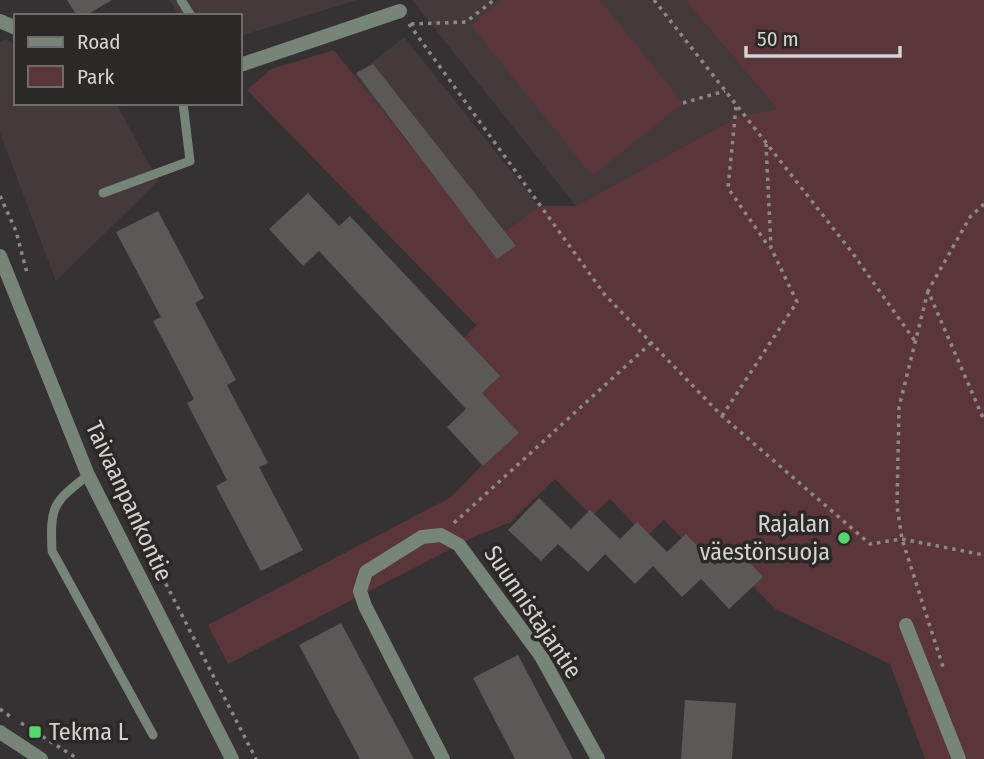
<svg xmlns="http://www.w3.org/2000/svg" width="984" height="759" font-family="'Fira Sans Condensed',sans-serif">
	<rect width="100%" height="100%" fill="#363132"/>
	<g fill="#453a3b">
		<path d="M170,0H357L240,36V16H179Z"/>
		<path d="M412,0H685L777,109L737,117L576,206Z"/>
		<path d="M404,37L539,206L489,244L355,76Z"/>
		<path d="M6,39L16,45V103H116L158,181L56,281L0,133V42Z"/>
	</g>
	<g fill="#5a3539">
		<path d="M502,0H600L683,103L592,176L471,25Z"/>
		<path d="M685,0H984V759H925L890,664L775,609L713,545L700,557L664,520L646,537L610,499L592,516L555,479L511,522L476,536L228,664L208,625L451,497L512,434L476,398L459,344L476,325L247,90L271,69L334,50L489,244L539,206H576L737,117L777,109Z"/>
	</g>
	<g fill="#5c5858">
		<path d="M67,0H112L85,16H77Z"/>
		<path d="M373,64L516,246L497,259L356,73Z"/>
		<path d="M308,193L339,226L350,216L500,376L482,393L519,433L483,466L447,427L466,409L319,251L303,266L269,229Z"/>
		<path d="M158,211L204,298L195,303L236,380L227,385L268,463L259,467L303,550L261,571L216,486L227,480L187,403L194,399L153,321L161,317L116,232Z"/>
		<path d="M539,498L571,529L590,510L620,539L637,522L667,552L686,534L715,565L735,547L763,577L729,609L701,579L682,597L653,566L635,584L605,554L588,572L558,544L541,561L508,530Z"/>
		<path d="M341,623L414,759H360L299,645Z"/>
		<path d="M518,655L573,759H515L473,678Z"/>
		<path d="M685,700L736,703L732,759H681Z"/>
	</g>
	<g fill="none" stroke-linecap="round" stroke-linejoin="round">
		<g stroke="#8d898a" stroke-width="3.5" stroke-dasharray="3.5 5" stroke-linecap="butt">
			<path d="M654,0L851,251L915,341"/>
			<path d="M409,24L605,295L722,416L870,544L902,539L984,555"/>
			<path d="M411,24L466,22L494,0"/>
			<path d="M683,103L725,91"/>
			<path d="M736,107L728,188L769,247"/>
			<path d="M0,196L16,231L27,273"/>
			<path d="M984,204L970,217L928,291L984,420"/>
			<path d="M928,291L899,407L897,506L902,539L943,667"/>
			<path d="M722,416L797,302L771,248L766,144"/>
			<path d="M94,439L115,485L256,759"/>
			<path d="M454,523L651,343"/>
			<path d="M0,709L11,717"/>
			<path d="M21,723L78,759"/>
		</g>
		<g stroke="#768578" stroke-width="9">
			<path d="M181,0L191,16"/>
			<path d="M103,193L190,161L183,103"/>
			<path d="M88,475C53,503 50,505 52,551L153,735"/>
		</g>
		<g stroke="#768578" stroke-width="14">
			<path d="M0,21L16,28"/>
			<path d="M240,65L400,11"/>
			<path d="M906,625L959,759"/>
			<path d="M443,759L365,606L360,591L366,572L422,537L441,535L459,545L541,656L598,759"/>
		</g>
		<g stroke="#768578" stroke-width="14">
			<path d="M0,256L88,475L232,759"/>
			<path d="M0,732L41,759"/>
		</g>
	</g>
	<g fill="#57d570" stroke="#2c2828" stroke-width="2.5">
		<circle cx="844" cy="538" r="7"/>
		<rect x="28" y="725" width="14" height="14" rx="3.5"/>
	</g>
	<g text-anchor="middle" stroke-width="7" stroke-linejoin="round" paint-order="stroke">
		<g font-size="24" fill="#d5d2d2" stroke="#2c2828">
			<text transform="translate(129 501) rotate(65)" y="8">Taivaanpankontie</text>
			<text transform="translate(533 612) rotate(56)" y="8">Suunnistajantie</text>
		</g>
		<g font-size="24" fill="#d5d2d2" stroke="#2c2828" text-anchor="end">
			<text x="830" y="532">Rajalan<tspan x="830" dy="28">väestönsuoja</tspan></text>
			<text x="49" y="740" text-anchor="start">Tekma L</text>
		</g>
	</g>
	<rect x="14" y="14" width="228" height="91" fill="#2c2828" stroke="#706c6c" stroke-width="2"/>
	<rect x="28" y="37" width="35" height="10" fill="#768578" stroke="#706c6c" stroke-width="2"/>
	<text x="77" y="49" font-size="21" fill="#d5d2d2">Road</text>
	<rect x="28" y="66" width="35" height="21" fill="#5a3539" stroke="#706c6c" stroke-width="2"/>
	<text x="77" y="84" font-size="21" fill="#d5d2d2">Park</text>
	<path d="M746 46v10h154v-10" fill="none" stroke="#d5d2d2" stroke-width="3.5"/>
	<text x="757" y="46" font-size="21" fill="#d5d2d2" stroke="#2c2828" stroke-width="5" paint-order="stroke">50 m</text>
</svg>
